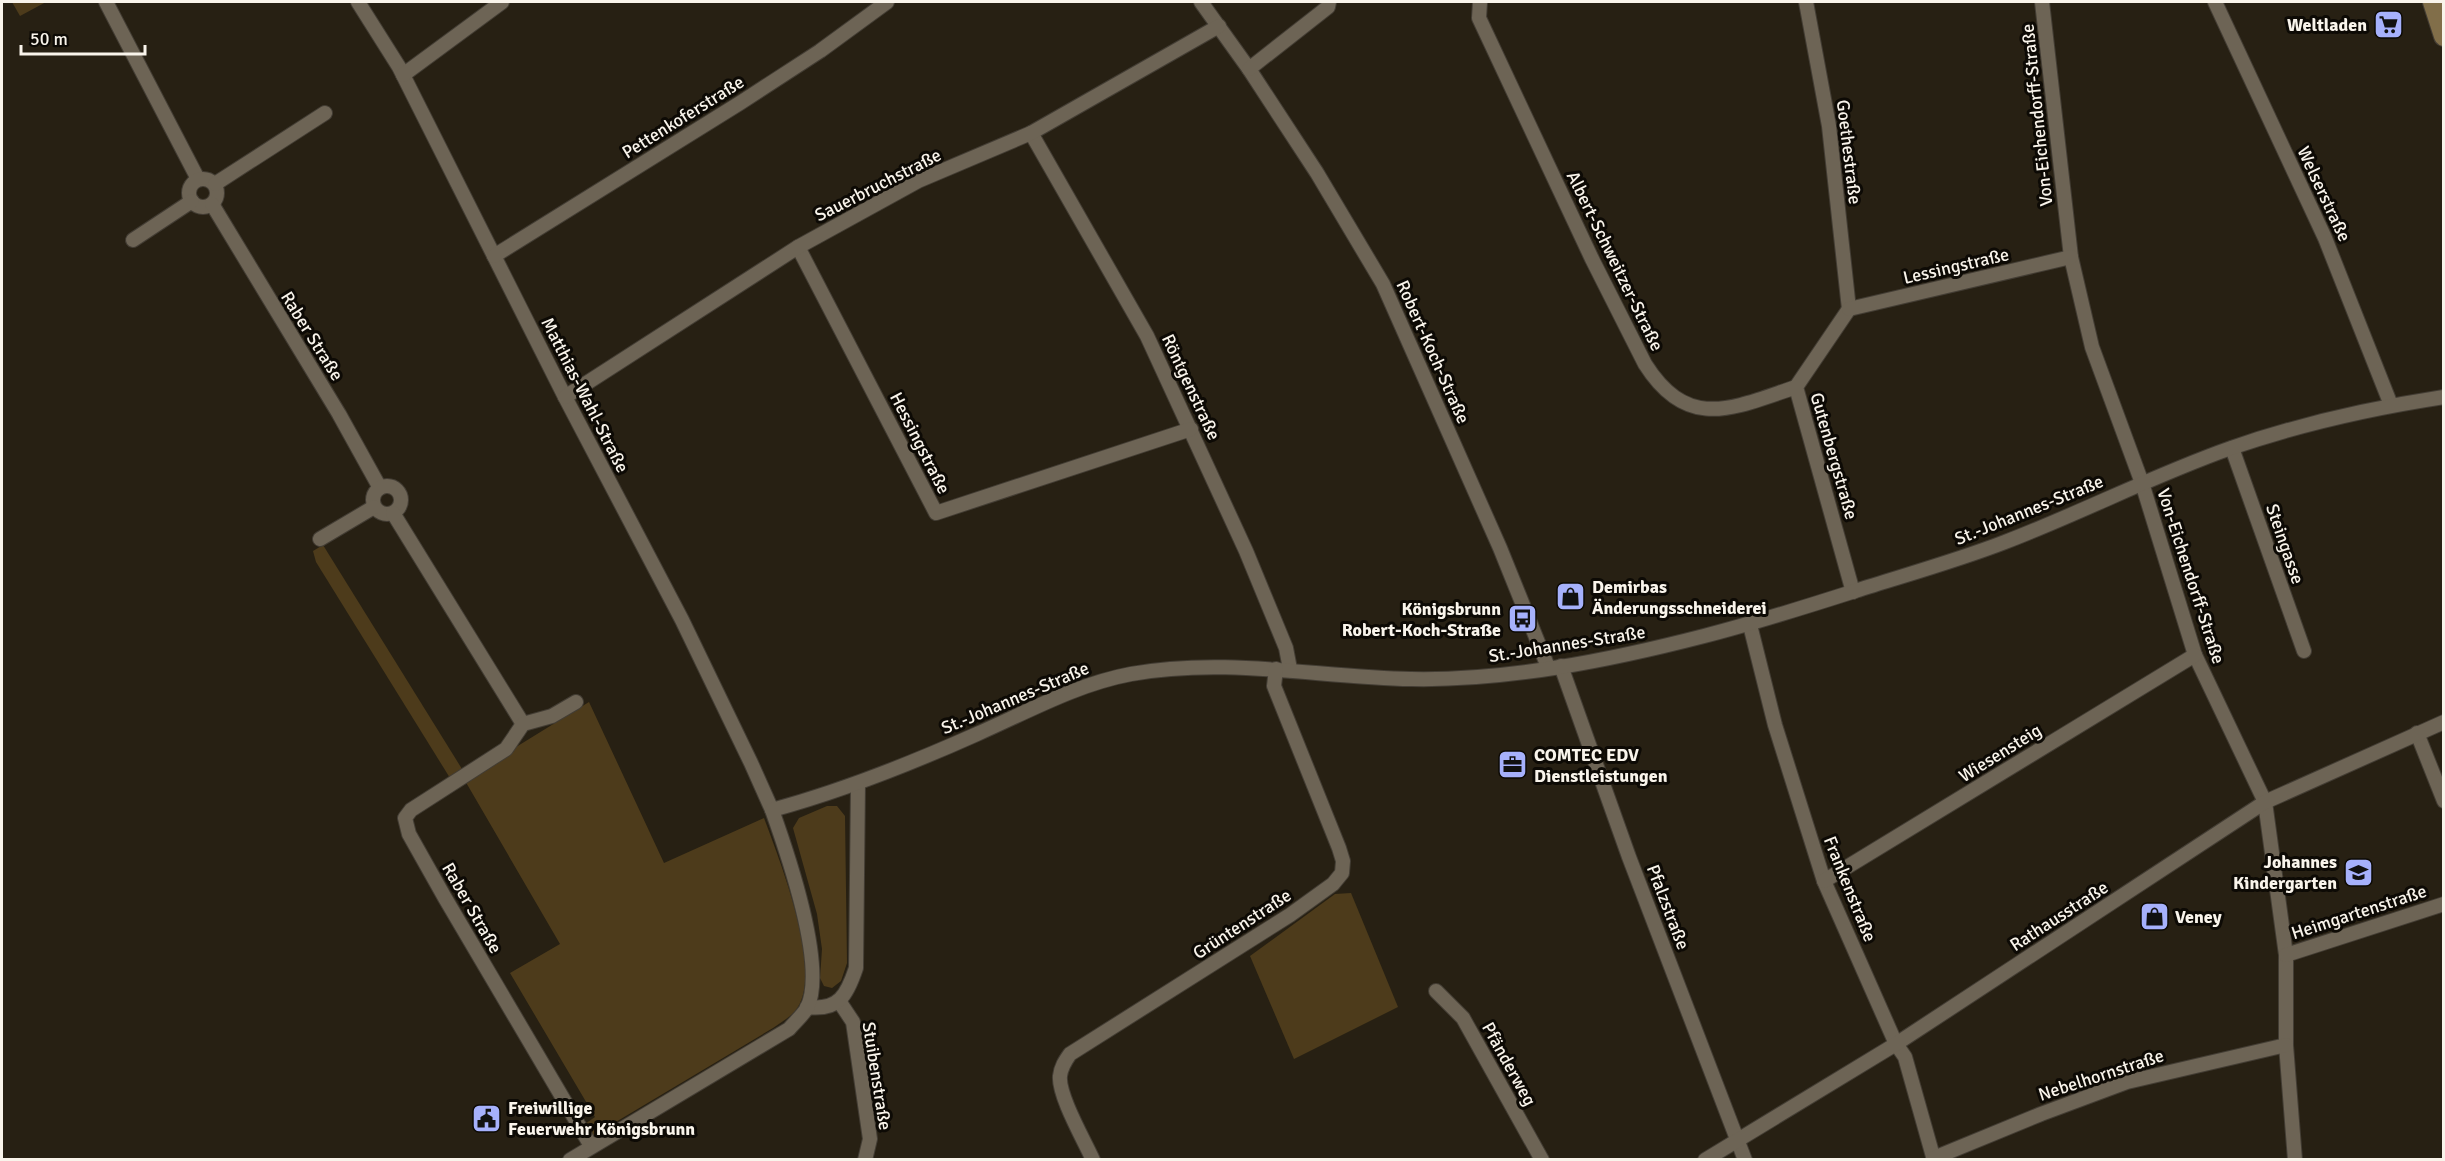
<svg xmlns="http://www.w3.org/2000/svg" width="2445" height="1161" font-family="Signika,sans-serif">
	<rect width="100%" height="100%" fill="#272013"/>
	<g fill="#4d3b1b">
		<path d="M12,2H46L20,16Z"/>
		<path d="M323,545L462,769L450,778L316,562L313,551Z"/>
		<path d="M589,702L664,863L764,818C779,859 826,975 795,1011C789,1018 780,1023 773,1028L589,1138L582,1126L595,1117L510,973L560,944L464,779Z"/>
		<path d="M827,806H837L845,816L847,963L841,981L832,988L824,986L820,978L822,949L817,914L793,828L799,818Z"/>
		<path d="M1351,893L1398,1007L1294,1059L1250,956L1335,894Z"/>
	</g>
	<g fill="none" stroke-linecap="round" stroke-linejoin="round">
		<defs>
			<g id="street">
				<path d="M106,2L198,179"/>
				<path d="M358,2L399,67L565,397L682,620L751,763L772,810"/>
				<path d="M1201,2L1249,69L1317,173L1383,284L1500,548L1548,667"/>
				<path d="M1480,2L1479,18L1592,259L1645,364C1688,432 1733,408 1796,387"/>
				<path d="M1806,2L1829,126L1849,309"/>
				<path d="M2042,2L2071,257L2092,347L2142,483L2195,655L2265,802L2286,955V1045L2295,1160"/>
				<path d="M2215,2L2325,238L2391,405"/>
				<path d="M1249,69L1328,7L1329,2"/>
				<path d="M403,75L502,2"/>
				<path d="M1031,133L1147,336L1246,551L1286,648L1290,669"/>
				<circle cx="203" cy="193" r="14"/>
				<path d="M215,184L325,113"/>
				<path d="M212,204L339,414L380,488"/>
				<path d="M133,240L192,201"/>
				<path d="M798,247L936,513L1191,429"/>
				<path d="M494,256L740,103L820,51L887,2"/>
				<path d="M1849,309L1796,387L1853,592"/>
				<path d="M1849,309L2071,257"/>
				<path d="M565,397L798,247L918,181L1031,133L1219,26"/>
				<path d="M2232,448L2304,651"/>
				<circle cx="387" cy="500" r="14"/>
				<path d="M393,513L523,724"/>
				<path d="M320,539L374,507"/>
				<path d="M1750,625L1775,725L1824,881L1896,1044L1905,1057L1934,1160"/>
				<path d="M1561,666L1629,857L1745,1160"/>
				<path d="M576,702L552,716L523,724L506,749L411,810L405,818L409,834L445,898L591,1146"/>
				<path d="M2417,733L2444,801"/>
				<path d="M1824,881L2195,655"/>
				<path d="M2286,955L2444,904"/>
				<path d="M1436,991L1463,1018L1542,1160"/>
				<path d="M839,1001L853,1022L870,1139L865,1160"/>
				<path d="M807,1007C839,1011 847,995 856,968L858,783"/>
				<path d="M1934,1158L2041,1114L2127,1082L2286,1045"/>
				<path d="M570,1160L789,1029C795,1022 803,1015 807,1008C827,967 787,852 772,810C842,791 910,764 977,734C1027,712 1077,684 1131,674C1225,657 1317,677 1411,679C1507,681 1611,660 1704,636C1755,623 1805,607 1855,591C1905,575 1956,561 2005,542C2081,513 2154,475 2231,448C2300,424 2372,408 2444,397"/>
				<path d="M1093,1160C1084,1140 1058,1095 1060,1076C1061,1067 1065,1061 1070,1054L1290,915L1333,884L1342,873L1343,861L1339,848L1274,686L1276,669"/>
				<path d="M1705,1160L1896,1044L2265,802L2444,722"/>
			</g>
			<path id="secondary" d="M2433,2L2444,36"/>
		</defs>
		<use href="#street" stroke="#433d34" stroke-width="16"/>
		<use href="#secondary" stroke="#433d34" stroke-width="22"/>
		<use href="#street" stroke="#6d6455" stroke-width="14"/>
		<use href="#secondary" stroke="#816e49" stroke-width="20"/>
	</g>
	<defs>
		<symbol id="supermarket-square" viewBox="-11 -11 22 22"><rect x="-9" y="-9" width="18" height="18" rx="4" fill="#a6b1fc" stroke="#0d0a05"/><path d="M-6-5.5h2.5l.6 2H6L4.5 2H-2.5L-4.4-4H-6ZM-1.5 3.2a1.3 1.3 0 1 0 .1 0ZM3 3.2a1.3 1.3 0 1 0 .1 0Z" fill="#111"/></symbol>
		<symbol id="shop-square" viewBox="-11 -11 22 22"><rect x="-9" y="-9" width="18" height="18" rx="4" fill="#a6b1fc" stroke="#0d0a05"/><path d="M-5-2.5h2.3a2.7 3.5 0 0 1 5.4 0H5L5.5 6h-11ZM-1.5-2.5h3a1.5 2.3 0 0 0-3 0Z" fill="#111"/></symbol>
		<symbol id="bus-square" viewBox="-11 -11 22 22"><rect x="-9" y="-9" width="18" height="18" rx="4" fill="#a6b1fc" stroke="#0d0a05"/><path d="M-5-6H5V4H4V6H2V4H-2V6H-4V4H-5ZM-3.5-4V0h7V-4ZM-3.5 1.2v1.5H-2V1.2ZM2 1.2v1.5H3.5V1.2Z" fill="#111"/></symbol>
		<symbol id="office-square" viewBox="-11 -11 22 22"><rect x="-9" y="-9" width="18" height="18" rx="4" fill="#a6b1fc" stroke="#0d0a05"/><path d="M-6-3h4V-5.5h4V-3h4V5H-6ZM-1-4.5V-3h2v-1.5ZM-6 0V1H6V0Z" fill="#111"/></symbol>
		<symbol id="school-square" viewBox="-11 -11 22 22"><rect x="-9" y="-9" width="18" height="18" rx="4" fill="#a6b1fc" stroke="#0d0a05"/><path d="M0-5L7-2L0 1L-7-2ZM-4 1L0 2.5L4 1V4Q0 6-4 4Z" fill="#111"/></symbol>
		<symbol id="civic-square" viewBox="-11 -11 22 22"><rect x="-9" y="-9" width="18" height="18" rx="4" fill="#a6b1fc" stroke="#0d0a05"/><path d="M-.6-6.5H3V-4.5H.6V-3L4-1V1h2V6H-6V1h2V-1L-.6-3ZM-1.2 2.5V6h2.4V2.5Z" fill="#111"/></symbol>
	</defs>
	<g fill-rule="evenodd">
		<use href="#supermarket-square" x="2372" y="8" width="33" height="33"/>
		<use href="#shop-square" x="1554" y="580" width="33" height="33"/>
		<use href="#bus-square" x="1506" y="602" width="33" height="33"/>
		<use href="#office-square" x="1496" y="748" width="33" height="33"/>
		<use href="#school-square" x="2342" y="856" width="33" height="33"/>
		<use href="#shop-square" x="2138" y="900" width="33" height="33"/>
		<use href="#civic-square" x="470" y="1102" width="33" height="33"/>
	</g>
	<g text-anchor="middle" stroke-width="6" stroke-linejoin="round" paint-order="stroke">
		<g font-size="18" font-weight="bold" fill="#f9f4eb" stroke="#0d0a05" text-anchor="start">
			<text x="2367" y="31" text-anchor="end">Weltladen</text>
			<text x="1592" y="593">Demirbas<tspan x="1592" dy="21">Änderungsschneiderei</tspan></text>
			<text x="1501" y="615" text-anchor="end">Königsbrunn<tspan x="1501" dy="21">Robert-Koch-Straße</tspan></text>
			<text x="1534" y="761">COMTEC EDV<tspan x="1534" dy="21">Dienstleistungen</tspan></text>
			<text x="2337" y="868" text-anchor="end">Johannes<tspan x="2337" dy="21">Kindergarten</tspan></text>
			<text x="2175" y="923">Veney</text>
			<text x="508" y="1114">Freiwillige<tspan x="508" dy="21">Feuerwehr Königsbrunn</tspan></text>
		</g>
		<g font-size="18" fill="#f9f4eb" stroke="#0d0a05">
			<text transform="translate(2037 115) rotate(-96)" y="6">Von-Eichendorff-Straße</text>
			<text transform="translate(683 117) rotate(-32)" y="6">Pettenkoferstraße</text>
			<text transform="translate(1849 152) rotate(83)" y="6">Goethestraße</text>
			<text transform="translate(878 185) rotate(-27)" y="6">Sauerbruchstraße</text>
			<text transform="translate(2324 194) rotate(65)" y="6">Welserstraße</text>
			<text transform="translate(1615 261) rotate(64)" y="6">Albert-Schweitzer-Straße</text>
			<text transform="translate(1956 266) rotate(-13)" y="6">Lessingstraße</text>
			<text transform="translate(312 336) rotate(58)" y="6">Raber Straße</text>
			<text transform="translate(1433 352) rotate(66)" y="6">Robert-Koch-Straße</text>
			<text transform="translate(1191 387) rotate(65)" y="6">Röntgenstraße</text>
			<text transform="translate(585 395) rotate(63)" y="6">Matthias-Wahl-Straße</text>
			<text transform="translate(920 443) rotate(63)" y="6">Hessingstraße</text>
			<text transform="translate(1834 456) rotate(74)" y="6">Gutenbergstraße</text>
			<text transform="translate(2029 510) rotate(-22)" y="6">St.-Johannes-Straße</text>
			<text transform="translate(2285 544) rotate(71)" y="6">Steingasse</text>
			<text transform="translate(2191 576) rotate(72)" y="6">Von-Eichendorff-Straße</text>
			<text transform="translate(1567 644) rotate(-9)" y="6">St.-Johannes-Straße</text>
			<text transform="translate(1015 698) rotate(-23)" y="6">St.-Johannes-Straße</text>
			<text transform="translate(2000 753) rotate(-32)" y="6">Wiesensteig</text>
			<text transform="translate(1850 889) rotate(68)" y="6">Frankenstraße</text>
			<text transform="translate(1668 907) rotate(69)" y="6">Pfalzstraße</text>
			<text transform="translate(472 908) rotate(60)" y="6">Raber Straße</text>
			<text transform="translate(2359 912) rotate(-18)" y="6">Heimgartenstraße</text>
			<text transform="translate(2059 916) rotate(-33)" y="6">Rathausstraße</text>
			<text transform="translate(1242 924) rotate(-33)" y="6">Grüntenstraße</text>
			<text transform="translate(1509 1064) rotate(61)" y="6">Pfänderweg</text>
			<text transform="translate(2101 1075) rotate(-18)" y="6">Nebelhornstraße</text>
			<text transform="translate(877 1076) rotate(81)" y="6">Stuibenstraße</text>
		</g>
	</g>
	<rect width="2445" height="1161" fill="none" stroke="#f9f4eb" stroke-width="6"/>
	<path d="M21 45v9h124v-9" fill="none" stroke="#f9f4eb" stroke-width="3"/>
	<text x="30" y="45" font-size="18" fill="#f9f4eb" stroke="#0d0a05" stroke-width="4.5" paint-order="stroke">50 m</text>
</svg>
